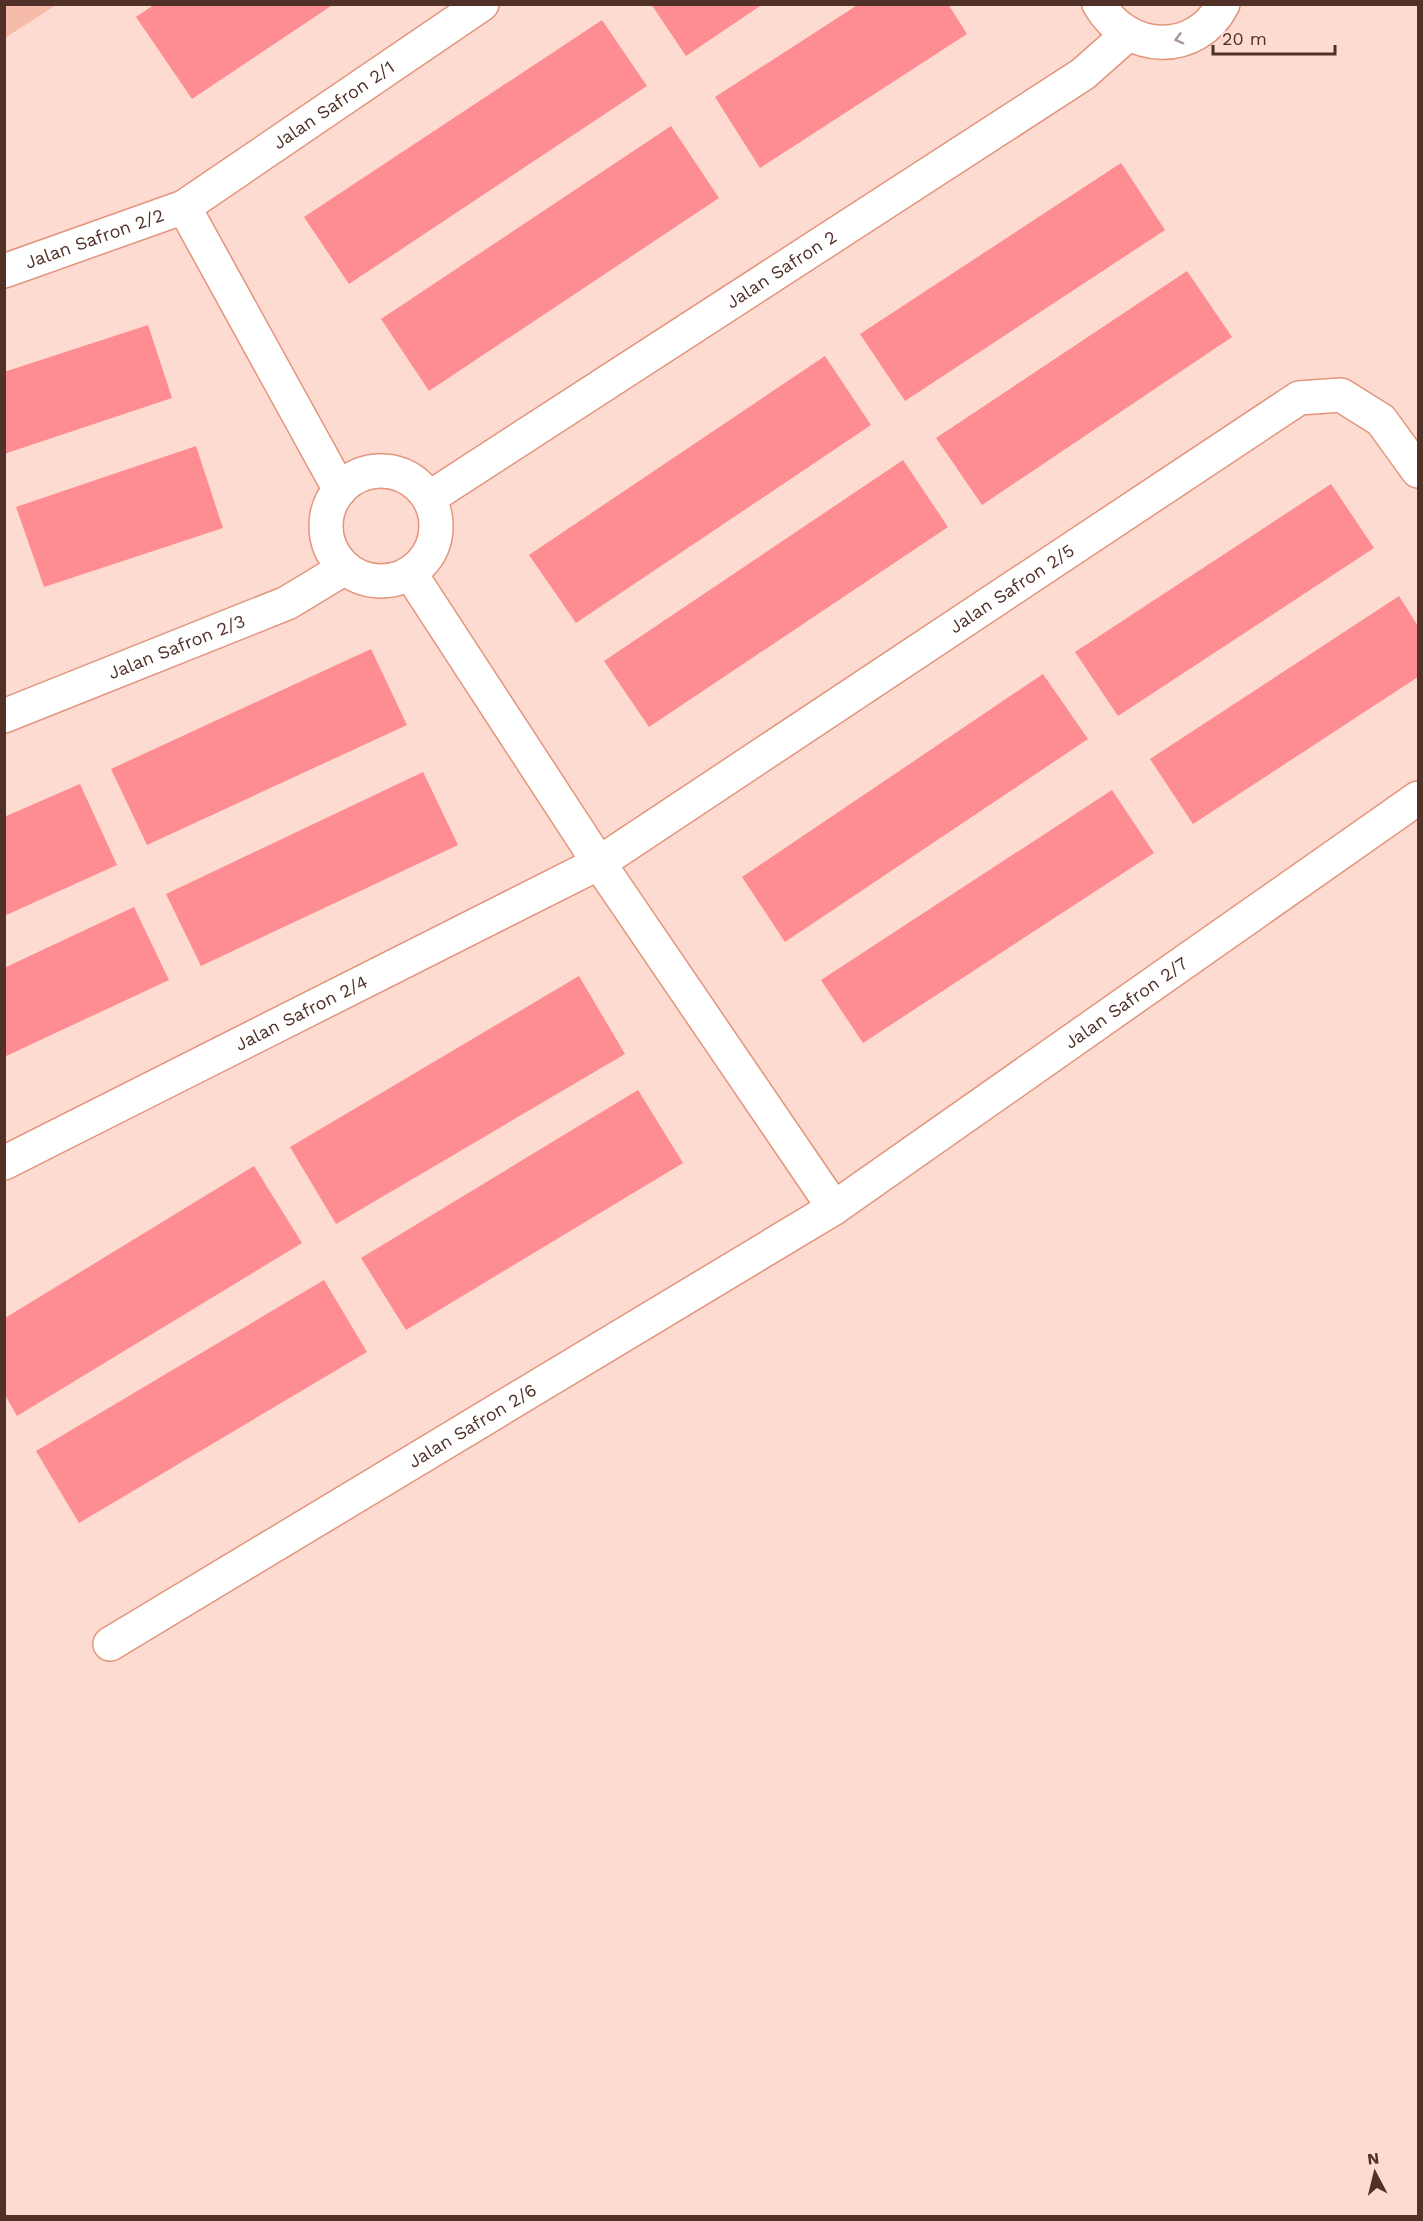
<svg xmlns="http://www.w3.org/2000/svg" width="1423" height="2221" font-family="'Work Sans',sans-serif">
	<rect width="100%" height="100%" fill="#fddbd0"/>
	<path fill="#f7bca9" d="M5,4H56V5L5,38Z"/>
	<g fill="#fd8d92">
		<path d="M155,4H334L192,99L136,17Z"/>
		<path d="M651,4H763L686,56Z"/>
		<path d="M859,4H948L967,34L760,168L715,97Z"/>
		<path d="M602,20L647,86L349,284L304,217Z"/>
		<path d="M671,126L719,198L429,391L381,319Z"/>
		<path d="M1121,163L1165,230L905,401L860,334Z"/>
		<path d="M1187,271L1232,337L982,505L936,438Z"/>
		<path d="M148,325L172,398L4,454V372Z"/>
		<path d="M825,356L871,425L576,623L529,555Z"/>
		<path d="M196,446L223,528L44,587L16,507Z"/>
		<path d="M903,460L948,527L649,727L604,661Z"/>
		<path d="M1331,484L1374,548L1118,716L1075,652Z"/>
		<path d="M1399,596L1418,626V677L1193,824L1150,759Z"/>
		<path d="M371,649L407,725L147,845L111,769Z"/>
		<path d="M1043,674L1088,739L785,942L742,877Z"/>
		<path d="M423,772L458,845L201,966L166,894Z"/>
		<path d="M80,784L117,865L4,916V817Z"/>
		<path d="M1112,790L1154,853L863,1043L821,980Z"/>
		<path d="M134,907L169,980L4,1057V968Z"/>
		<path d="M579,976L625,1054L336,1224L290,1147Z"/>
		<path d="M638,1090L683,1163L406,1330L361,1258Z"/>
		<path d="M254,1166L302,1243L17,1416L5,1395V1318Z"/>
		<path d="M324,1280L367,1352L79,1523L36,1451Z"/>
	</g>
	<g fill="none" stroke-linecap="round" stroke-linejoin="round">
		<defs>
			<g id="minor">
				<path d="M1099,4C1127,53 1196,57 1223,4"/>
				<path d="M184,207L340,490"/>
				<path id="s1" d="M4,271L184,207L482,4"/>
				<circle cx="381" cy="526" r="55"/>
				<path id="s2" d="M429,498L1083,74L1127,35"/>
				<path d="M410,573L599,863L834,1208"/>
				<path id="s3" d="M4,716L287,603L345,568"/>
				<path id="s4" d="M4,1163L599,863L1299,398L1341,395L1381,420L1418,471"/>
				<path id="s5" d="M110,1644L834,1208L1418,798"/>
			</g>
		</defs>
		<use href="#minor" stroke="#e3957c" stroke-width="36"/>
		<use href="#minor" stroke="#fff" stroke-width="33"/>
	</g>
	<defs><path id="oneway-chevron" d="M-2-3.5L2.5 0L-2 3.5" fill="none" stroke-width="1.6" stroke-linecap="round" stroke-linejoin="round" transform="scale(1.5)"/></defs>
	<use stroke="#a89893" href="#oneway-chevron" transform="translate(1179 39) rotate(165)"/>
	<g text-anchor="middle" stroke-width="4.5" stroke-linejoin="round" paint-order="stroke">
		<g font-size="18" fill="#513127" stroke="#fddbd0">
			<text dy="6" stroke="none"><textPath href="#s1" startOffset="372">Jalan Safron 2/1</textPath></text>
			<text dy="6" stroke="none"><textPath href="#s1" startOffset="96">Jalan Safron 2/2</textPath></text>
			<text dy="6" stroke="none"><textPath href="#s2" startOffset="420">Jalan Safron 2</textPath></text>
			<text dy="6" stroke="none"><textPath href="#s4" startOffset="1162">Jalan Safron 2/5</textPath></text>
			<text dy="6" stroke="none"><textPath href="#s3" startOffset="186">Jalan Safron 2/3</textPath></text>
			<text dy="6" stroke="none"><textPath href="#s5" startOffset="1202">Jalan Safron 2/7</textPath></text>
			<text dy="6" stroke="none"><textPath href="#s4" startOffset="333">Jalan Safron 2/4</textPath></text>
			<text dy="6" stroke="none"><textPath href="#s5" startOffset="423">Jalan Safron 2/6</textPath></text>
		</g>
	</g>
	<rect width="1423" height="2221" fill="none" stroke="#513127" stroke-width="12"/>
	<g transform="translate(1375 2173) rotate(353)" stroke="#fddbd0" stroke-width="4.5" paint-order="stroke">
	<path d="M0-4.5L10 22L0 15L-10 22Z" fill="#513127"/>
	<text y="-9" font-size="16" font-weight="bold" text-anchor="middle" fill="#513127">N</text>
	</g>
	<path d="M1213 45v9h122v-9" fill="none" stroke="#513127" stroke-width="3"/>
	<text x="1222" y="45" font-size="18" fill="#513127" stroke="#fddbd0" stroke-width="4.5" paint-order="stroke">20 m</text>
</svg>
